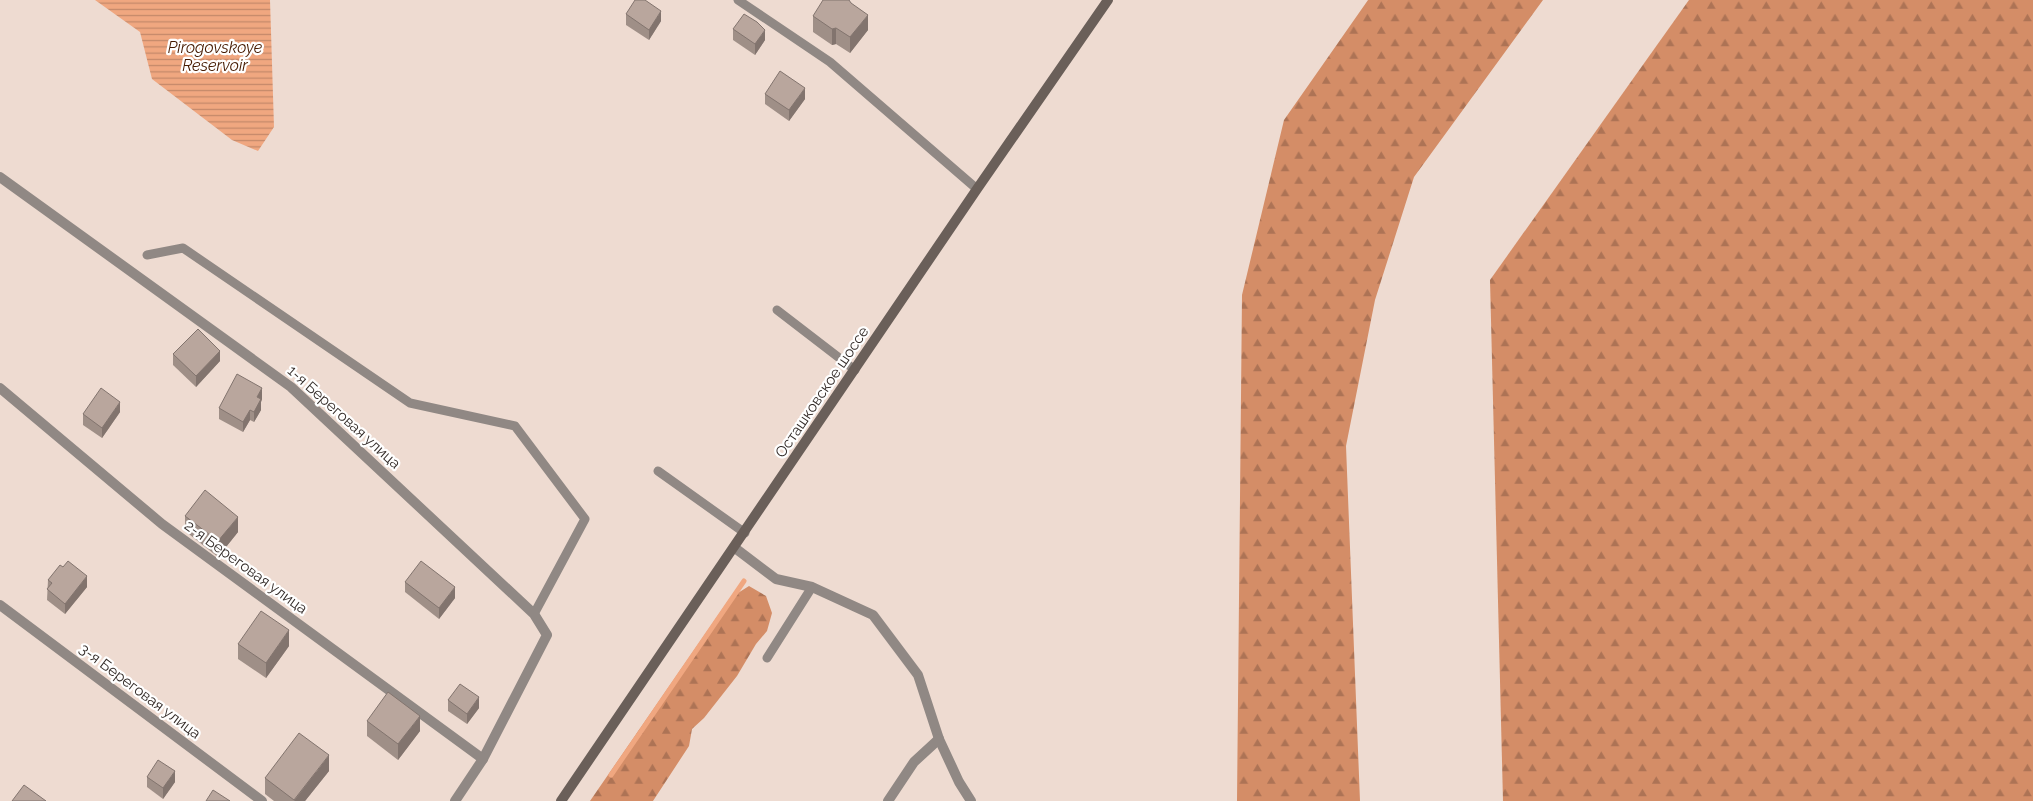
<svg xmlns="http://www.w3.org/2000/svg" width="2033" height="801" font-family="Raleway,sans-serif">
	<defs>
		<pattern id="forest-firs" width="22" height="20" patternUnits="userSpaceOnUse" patternTransform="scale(1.25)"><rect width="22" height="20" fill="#d48d67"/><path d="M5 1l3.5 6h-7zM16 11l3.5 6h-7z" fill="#ad7355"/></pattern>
		<pattern id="water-rules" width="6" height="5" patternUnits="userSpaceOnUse" patternTransform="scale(1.25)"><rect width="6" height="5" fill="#f0a780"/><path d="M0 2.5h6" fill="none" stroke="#c38869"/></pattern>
	</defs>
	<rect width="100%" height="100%" fill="#eedbd1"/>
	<g fill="url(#forest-firs)">
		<path d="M1368,0H1543L1414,177L1375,300L1346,446L1360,801H1237L1242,295L1284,120Z"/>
		<path d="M1689,0H2033V801H1503L1490,280Z"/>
		<path d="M749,586L766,596L772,613L767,631L756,644L737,676L704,718L692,729L689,746L653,801H590L730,598Z"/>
	</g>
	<path fill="url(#water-rules)" d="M95,0H270L274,127L258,151L232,140L152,79L140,32Z"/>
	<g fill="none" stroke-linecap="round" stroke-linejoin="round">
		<path stroke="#f0a780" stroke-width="5" d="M611,775L744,581"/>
		<g stroke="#908884" stroke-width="9">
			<path d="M738,0L830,62L977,189"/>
			<path d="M147,255L183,248L410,403L515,426L585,519L534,614"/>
			<path d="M777,310L855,370"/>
			<path d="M658,471L745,533"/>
			<path d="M767,658L812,587"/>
		</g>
		<g stroke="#908884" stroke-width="10">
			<path d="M0,177L291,387L534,614L547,635L483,759L455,801"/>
			<path d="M0,388L162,524L483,759"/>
			<path d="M735,548L776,579L812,587L873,615L918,675L939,739L959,782L971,801"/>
			<path d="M0,605L262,801"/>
			<path d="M888,801L914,762L939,739"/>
		</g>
		<path stroke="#6a5f59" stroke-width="10" d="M561,801L977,189L1108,0"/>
	</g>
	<g fill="#9f8f87">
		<path d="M626,14L661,21L649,40L626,25Z"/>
		<path d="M813,16L868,30L850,53L836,44L832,45L813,32Z"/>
		<path d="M733,29L765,40L755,55L733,40Z"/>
		<path d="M765,94L805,99L789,121L765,104Z"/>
		<path d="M173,354L220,361L196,387L173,365Z"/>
		<path d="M262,399L261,402V410L254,422L250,420L243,432L219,419V408Z"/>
		<path d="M120,412L102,438L83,425V414Z"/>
		<path d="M185,516L238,532L218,557L185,531Z"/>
		<path d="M48,580L87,587L65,614L47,600Z"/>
		<path d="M405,582L455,598L439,619L405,592Z"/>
		<path d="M238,644L289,646L266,678L238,659Z"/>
		<path d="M448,700L479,708L467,724L448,711Z"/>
		<path d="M367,721L420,731L398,760L367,736Z"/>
		<path d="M329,771L305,801H274L265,794V778Z"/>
		<path d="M147,777L175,782L163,799L147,787Z"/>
	</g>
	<g fill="#82746e">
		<path d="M661,11V21L649,40V30Z"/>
		<path d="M868,15V30L850,53V37Z"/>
		<path d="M836,28V44L832,45V29Z"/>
		<path d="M765,30V40L755,55V44Z"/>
		<path d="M805,88V99L789,121V110Z"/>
		<path d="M220,351V361L196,387V376Z"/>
		<path d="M262,388V399L261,402V410L254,422V412L257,397Z"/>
		<path d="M120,402V412L102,438V428Z"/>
		<path d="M250,410V420L243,432V422Z"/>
		<path d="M238,517V532L218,557V541Z"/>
		<path d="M87,576V587L65,614V604Z"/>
		<path d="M455,587V598L439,619V608Z"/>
		<path d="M289,630V646L266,678V663Z"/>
		<path d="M479,697V708L467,724V714Z"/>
		<path d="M420,716V731L398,760V744Z"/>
		<path d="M329,755V771L305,801H294Z"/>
		<path d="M175,771V782L163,799V788Z"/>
	</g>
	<g fill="#b9a69d" stroke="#82746e">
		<path d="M635,0H645L661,11L649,30L626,14Z"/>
		<path d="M823,0H849L851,3L868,15L850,37L836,28L832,29L813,16Z"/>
		<path d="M744,14L757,22L765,30L755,44L733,29Z"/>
		<path d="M780,71L805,88L789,110L765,94Z"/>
		<path d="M198,329L220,351L196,376L173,354Z"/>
		<path d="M237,374L262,388L257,397L261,399L254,412L250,410L243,422L219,408Z"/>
		<path d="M101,388L120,402L102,428L83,414Z"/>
		<path d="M205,490L238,517L218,541L185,516Z"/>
		<path d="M68,561L87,576L65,604L47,589L52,583L48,580L60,565L63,567Z"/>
		<path d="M421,561L455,587L439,608L405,582Z"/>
		<path d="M261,611L289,630L266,663L238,644Z"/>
		<path d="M460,684L479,697L467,714L448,700Z"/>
		<path d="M388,692L420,716L398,744L367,721Z"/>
		<path d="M299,733L329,755L294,800L265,778Z"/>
		<path d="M158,760L175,771L163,788L147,777Z"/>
		<path d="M24,785L46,801H12Z"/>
		<path d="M213,790L230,801H206Z"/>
	</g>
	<g text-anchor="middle" stroke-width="4.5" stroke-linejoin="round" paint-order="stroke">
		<g font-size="15" fill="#322a27" stroke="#fff">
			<text transform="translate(822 392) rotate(-56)" y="5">Осташковское шоссе</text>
			<text transform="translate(344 417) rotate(42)" y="5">1-я Береговая улица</text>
			<text transform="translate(246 567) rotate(36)" y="5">2-я Береговая улица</text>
			<text transform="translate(140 691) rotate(37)" y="5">3-я Береговая улица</text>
		</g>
		<g font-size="16" font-style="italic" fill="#461a00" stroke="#fff">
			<text x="215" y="53">Pirogovskoye<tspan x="215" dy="18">Reservoir</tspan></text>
		</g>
	</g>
</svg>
